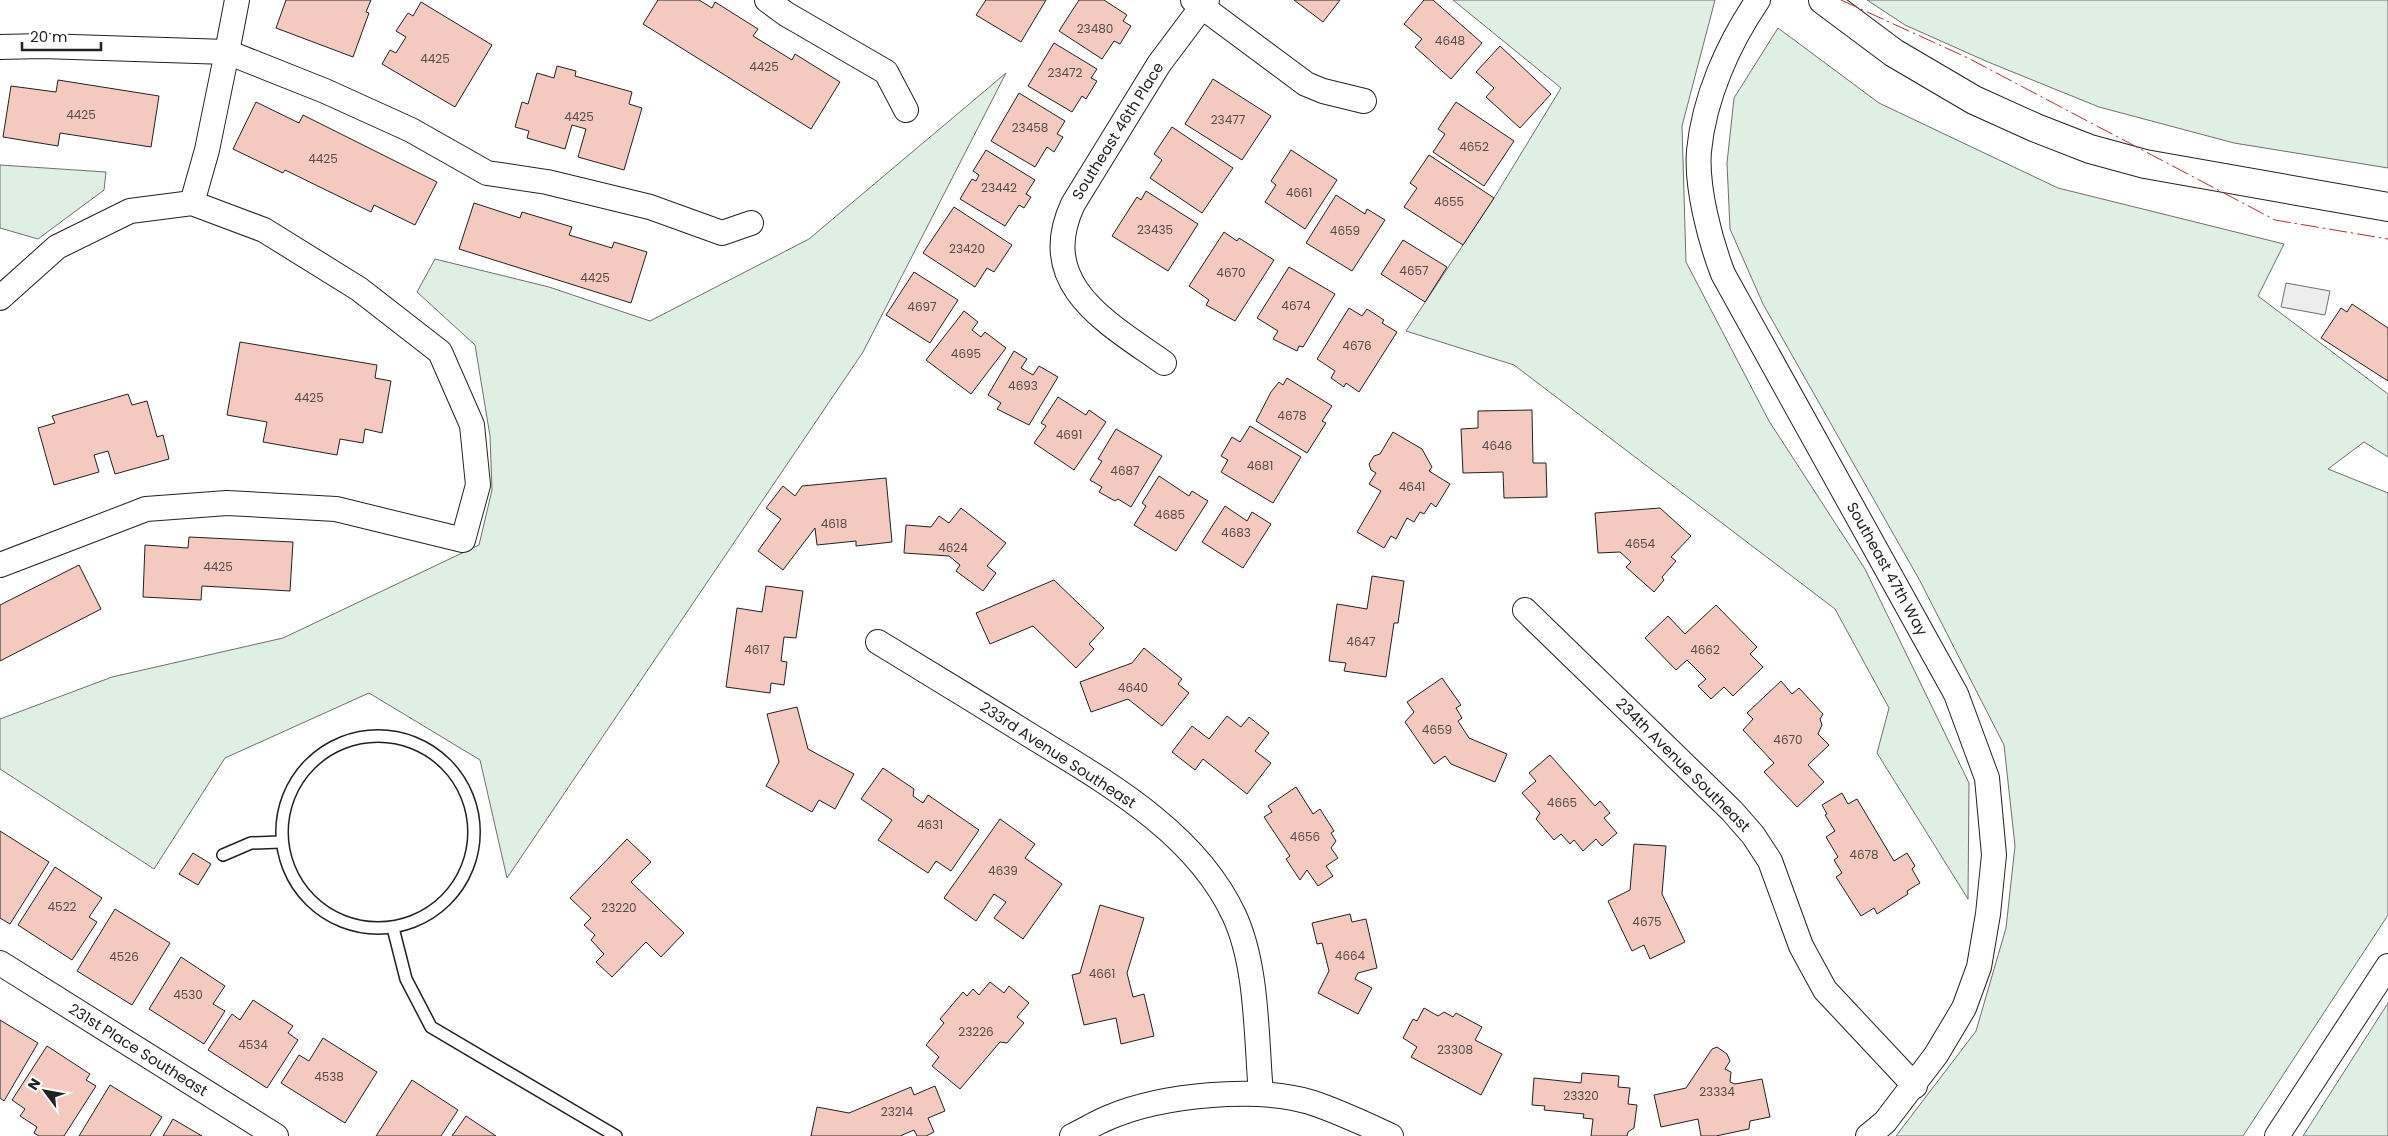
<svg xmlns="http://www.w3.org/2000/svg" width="2388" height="1136" font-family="Poppins,sans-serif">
	<rect width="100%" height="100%" fill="#fff"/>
	<g fill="#e0efe3" stroke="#6f6f6f">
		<path d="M1453,0H1715L1682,126L1686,262L1769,421L1865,569L1969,783L1968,899L1877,753L1889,708L1835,609L1514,365L1406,331L1494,198L1561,88Z"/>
		<path d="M1867,0H2388V168L2234,143L2099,107L1988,62L1905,25Z"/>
		<path d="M1778,28L1879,103L2058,188L2284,244L2258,296L2388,394V457L2364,442L2328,469L2388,493V915L2243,1136H1896L1976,1031L2006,928L2015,846L2004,745L1920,581L1763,304L1730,229L1727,163L1734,98Z"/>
		<path d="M1006,73L863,352L507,878L480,760L369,693L225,758L154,869L0,769V719L112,677L283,638L479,545L492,490L490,436L475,345L417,292L435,259L549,287L650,321L809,239Z"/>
		<path d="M0,165L106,172L104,190L38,239L0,228Z"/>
		<path d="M2388,1003V1136H2303Z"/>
	</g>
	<path fill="#ededed" stroke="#6f6f6f" d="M2286,283L2330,291L2325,315L2281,307Z"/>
	<g fill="#f3c9c0" stroke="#222">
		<path d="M286,0H371L366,12L369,13L353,57L276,28Z"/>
		<path d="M658,0H699L712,8L715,2L758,29L753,36L792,60L795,54L840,82L811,129L643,24Z"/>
		<path d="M986,0H1046L1021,42L976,15Z"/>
		<path d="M1079,0H1104L1127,15L1123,21L1131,26L1120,44L1114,41L1102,59L1059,31Z"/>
		<path d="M1294,0H1340L1323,22Z"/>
		<path d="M1424,0H1433L1482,43L1451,79L1415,47L1422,39L1404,24Z"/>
		<path d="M421,2L492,45L455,107L382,64L390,50L396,53L406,37L396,31L408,13L413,16Z"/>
		<path d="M1054,43L1097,69L1091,78L1097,81L1086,99L1082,96L1072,112L1028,86Z"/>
		<path d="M1500,46L1551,94L1520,128L1486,97L1494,88L1476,72Z"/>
		<path d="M557,66L576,71L575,76L632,92L629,104L642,108L624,170L578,157L586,129L572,125L565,149L527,138L529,131L515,127L522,102L528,104L537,73L554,78Z"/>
		<path d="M1213,79L1271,116L1242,160L1185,124Z"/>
		<path d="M58,80L159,96L151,147L60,133L58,146L3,137L11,86L56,92Z"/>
		<path d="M1019,93L1065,121L1057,134L1063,137L1054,152L1047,147L1035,167L991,141Z"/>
		<path d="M256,102L299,123L303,115L437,182L415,225L374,205L371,212L285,170L283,173L233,149Z"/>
		<path d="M1456,102L1514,141L1484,186L1433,152L1445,134L1438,129Z"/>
		<path d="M1172,127L1233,168L1202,213L1150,178L1162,160L1154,154Z"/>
		<path d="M986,150L1035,180L1026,194L1031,197L1024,208L1019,205L1005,226L960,199L972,179L976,181L979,175L973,171Z"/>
		<path d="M1291,150L1337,180L1305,229L1265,202L1276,185L1271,181Z"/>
		<path d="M1429,155L1494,198L1463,245L1404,207L1417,188L1410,183Z"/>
		<path d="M1146,191L1198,224L1168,271L1112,236L1137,197L1141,200Z"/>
		<path d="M1336,195L1365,214L1367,209L1385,220L1352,271L1306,243Z"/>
		<path d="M474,203L520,218L522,212L572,227L569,235L612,248L614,242L647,252L631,303L459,249Z"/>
		<path d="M954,207L1012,245L994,272L987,268L975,287L923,253Z"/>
		<path d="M1224,232L1237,241L1239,238L1274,260L1235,321L1206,305L1209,300L1189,286Z"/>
		<path d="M1403,240L1447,267L1425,302L1381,274Z"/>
		<path d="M1289,267L1335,294L1303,347L1299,346L1297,351L1273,339L1278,331L1257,318Z"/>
		<path d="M914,272L958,300L930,343L886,315Z"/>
		<path d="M2352,304L2388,328V381L2321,338L2341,308L2347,312Z"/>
		<path d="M1349,308L1362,316L1367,309L1384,320L1382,323L1397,332L1359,392L1346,383L1344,387L1331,378L1335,371L1317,359Z"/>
		<path d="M964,311L978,322L972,330L981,337L985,332L1006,348L971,394L926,360Z"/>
		<path d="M240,342L377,365L375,378L391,381L382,433L365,429L363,443L340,439L337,455L263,442L267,422L227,415Z"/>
		<path d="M1014,351L1027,359L1021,368L1033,375L1039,366L1058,377L1029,425L997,409L1001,403L988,395Z"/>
		<path d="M1287,378L1332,406L1322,421L1326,423L1307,453L1256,421L1271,392L1279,382L1283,385Z"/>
		<path d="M128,394L132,405L147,401L157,437L163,435L169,459L115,474L108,451L94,455L99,472L54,485L38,428L55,423L52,416Z"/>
		<path d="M1058,397L1086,415L1089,410L1106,422L1074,470L1034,443L1046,426L1041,423Z"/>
		<path d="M1532,410L1533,463H1546L1547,497L1504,498L1503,472L1463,473L1461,429L1478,428V411Z"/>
		<path d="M1250,426L1301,457L1273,503L1221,472L1228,460L1221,456L1232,437L1240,442Z"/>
		<path d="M1116,429L1162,456L1131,507L1118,499L1115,501L1099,492L1102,487L1090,480L1102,461L1098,459Z"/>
		<path d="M1393,432L1422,449L1432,467L1429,471L1450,484L1436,507L1431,503L1424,514L1420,512L1414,522L1407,518L1396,539L1391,536L1384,548L1357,532L1381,491L1369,484L1376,473L1371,470L1369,464L1374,456L1380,454Z"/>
		<path d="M1159,476L1189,496L1192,491L1208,501L1176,551L1134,525L1146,506L1142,503Z"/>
		<path d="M886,478L892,542L856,546V541L817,545L815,528L783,570L758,551L781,519L766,508L783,486L795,496L802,486Z"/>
		<path d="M1225,506L1247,521L1252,512L1271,524L1243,568L1202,542Z"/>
		<path d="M961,508L1006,543L987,566L996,573L983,591L956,571L960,565L949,556L904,553L906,525L931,527L939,516L949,523Z"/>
		<path d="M1660,508L1691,536L1671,557L1676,561L1662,577L1664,580L1654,592L1626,567L1631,562L1620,552L1598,553L1595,513Z"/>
		<path d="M189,537L293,542L290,591L202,586L201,600L143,597L145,545L188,548Z"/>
		<path d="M79,565L101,609L0,661V605Z"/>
		<path d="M1372,576L1404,581L1398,623H1394L1386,677L1344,671L1346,663L1329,661L1337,604L1367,609Z"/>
		<path d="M1054,580L1104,628L1089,644L1094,649L1076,668L1033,626L990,644L976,613Z"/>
		<path d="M766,586L803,591L796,638L784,637L781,661L787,662L784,685L771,683L770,693L726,687L737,608L762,612Z"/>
		<path d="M1716,605L1757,647L1750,654L1763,667L1733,696L1724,687L1711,699L1698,686L1706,679L1687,660L1676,670L1645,638L1668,616L1685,634Z"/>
		<path d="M1144,648L1182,679L1178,684L1189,693L1162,726L1128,699L1091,712L1080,682L1132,663Z"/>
		<path d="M1442,678L1461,705L1456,708L1462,718L1458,721L1469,738L1507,754L1495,782L1451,764L1445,756L1434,764L1405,722L1414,712L1407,702Z"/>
		<path d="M1781,681L1792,694L1799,688L1823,714L1820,719L1822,725L1818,734L1829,745L1808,765L1824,782L1797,807L1764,772L1774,763L1743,730L1753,719L1747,713Z"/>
		<path d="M797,707L808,749L854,774L835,809L819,800L812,812L766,786L779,762L767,714Z"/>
		<path d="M1227,716L1241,727L1249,717L1269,733L1255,751L1271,763L1247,794L1203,759L1195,770L1172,752L1192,726L1209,739Z"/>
		<path d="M1550,755L1595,806L1600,801L1610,813L1604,818L1617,833L1602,846L1596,839L1583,851L1574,840L1570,844L1561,834L1554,840L1536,819L1540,813L1522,793L1536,781L1529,773Z"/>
		<path d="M883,768L914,789L913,796L923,803L928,795L979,830L951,871L936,861L928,873L878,840L892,820L861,799Z"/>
		<path d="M1296,787L1313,814L1320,809L1334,831L1331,833L1336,841L1331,848L1338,858L1326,866L1333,876L1318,886L1307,870L1300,880L1286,859L1290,856L1264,817L1272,812L1268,806Z"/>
		<path d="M1842,793L1848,804L1857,799L1894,861L1907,853L1915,866L1912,869L1920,883L1907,891L1908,894L1877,914L1874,908L1861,916L1836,877L1842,873L1834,860L1838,857L1826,837L1835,831L1825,815L1827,814L1822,805Z"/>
		<path d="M1000,819L1035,844L1025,858L1062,884L1023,939L994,918L1006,902L994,894L976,921L944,898Z"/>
		<path d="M0,831L49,862L10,924L0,918Z"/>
		<path d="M627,839L651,862L631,882L684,933L661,957L646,942L612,977L596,962L604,954L591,940L595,935L584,925L591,918L570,898Z"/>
		<path d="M1634,844L1666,846L1662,894L1685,942L1650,959L1644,945L1632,951L1608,901L1630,890Z"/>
		<path d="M193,853L211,864L198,885L179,874Z"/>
		<path d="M55,867L102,898L89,917L97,922L72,960L18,925Z"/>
		<path d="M1100,905L1144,918L1127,973L1133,997L1144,994L1154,1036L1121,1044L1116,1018L1084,1025L1072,975L1080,973Z"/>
		<path d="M115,909L170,943L132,1005L77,971Z"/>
		<path d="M1350,914L1352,922L1366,919L1377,968L1358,973L1355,979L1372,988L1358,1014L1318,993L1329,971L1322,943L1317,944L1312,923Z"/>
		<path d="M181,957L225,986L213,1004L225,1011L204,1044L149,1009Z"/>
		<path d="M990,982L1004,993L1009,986L1029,1003L1017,1017L1024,1023L1007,1043L1000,1042L960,1089L932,1066L939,1057L926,1045L944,1023L940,1019L963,992L967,996L973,989L979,995Z"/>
		<path d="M253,1000L293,1026L288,1033L298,1040L267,1088L208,1050L232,1014L240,1020Z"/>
		<path d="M1424,1008L1438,1016L1444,1012L1453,1017L1456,1013L1482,1027L1475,1040L1502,1054L1481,1095L1411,1057L1417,1047L1403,1038L1413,1019L1417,1021Z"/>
		<path d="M0,1020L38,1043L4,1101L0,1098Z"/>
		<path d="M323,1038L377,1072L345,1123L281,1083L299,1055L309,1061Z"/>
		<path d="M47,1046L90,1074L86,1080L96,1086L64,1136H39L34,1133L37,1127L20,1116L25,1109L12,1100Z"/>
		<path d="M1717,1047L1727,1054L1730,1061L1725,1069L1731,1072L1730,1082L1735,1084L1762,1079L1770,1117L1750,1121L1749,1129L1716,1136H1701L1698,1119L1661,1127L1654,1095L1686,1088L1712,1049Z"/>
		<path d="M1582,1073L1619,1076L1618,1087L1630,1088L1628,1104L1637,1105L1634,1128L1628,1132L1627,1136H1591L1593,1119L1583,1118L1584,1114L1544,1110L1545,1106L1532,1105L1534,1078L1581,1083Z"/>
		<path d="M412,1080L458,1110L441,1136H376Z"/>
		<path d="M110,1085L162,1117L150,1136H79Z"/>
		<path d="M935,1086L945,1111L928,1118L934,1132L926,1136H917L914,1130L900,1136H811L817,1107L849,1113L911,1087L914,1095Z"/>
		<path d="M466,1116L496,1136H452Z"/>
		<path d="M173,1119L202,1136H163Z"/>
	</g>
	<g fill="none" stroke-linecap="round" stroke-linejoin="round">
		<defs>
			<g id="lane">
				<circle cx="378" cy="832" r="96"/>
				<path d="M223,855L251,843L281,842"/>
				<path d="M393,928L406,979L431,1027L616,1136"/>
			</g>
			<g id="street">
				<path d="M767,0L786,14L886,72L906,110"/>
				<path d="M1193,0L1306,84L1323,91L1364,101"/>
				<path d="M1758,0C1728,44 1704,98 1699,151C1696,187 1710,240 1723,274L1956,694L1987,778L1994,855L1988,914L1979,967L1964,1008L1936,1055L1885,1122L1868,1136"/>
				<path d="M0,47L42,46L227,52L237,0"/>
				<path d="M192,203L207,150L227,52L325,91L411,130L487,173L547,182L650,207L722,233L751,223"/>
				<path d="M0,298L57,247L130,211L192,203L264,230L359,289L440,352L472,425L478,485L463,540L336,509L227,503L146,509L0,565"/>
				<path d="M1164,363C1108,323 1035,285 1073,204L1159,64L1207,0"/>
				<path d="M1525,610L1732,811L1753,835L1770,861L1801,946L1825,990L1915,1086"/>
				<path d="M878,642C926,671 975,701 1023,731C1100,779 1194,829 1234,915C1258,966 1256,1038 1261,1094"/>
				<path d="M0,963L276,1136"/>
				<path d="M1072,1136C1085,1130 1097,1122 1110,1117C1162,1095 1255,1086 1310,1102C1338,1111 1365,1124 1391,1136"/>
				<path d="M2277,1136L2388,966"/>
			</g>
			<path id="secondary" d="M1823,0L1894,53L1974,100L2036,128L2090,149L2145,164L2388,207"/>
		</defs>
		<use href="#lane" stroke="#222" stroke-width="14"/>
		<use href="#street" stroke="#222" stroke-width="26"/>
		<use href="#secondary" stroke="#222" stroke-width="30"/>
		<use href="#lane" stroke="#fff" stroke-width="11"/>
		<use href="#street" stroke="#fff" stroke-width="24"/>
		<use href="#secondary" stroke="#fff" stroke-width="28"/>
		<path stroke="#c62828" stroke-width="1" stroke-dasharray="18 4 2.5 4" stroke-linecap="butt" d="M1841,0L1968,58L2275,220L2388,239"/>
	</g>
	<g text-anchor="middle" stroke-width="4" stroke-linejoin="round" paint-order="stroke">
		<g font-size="12" fill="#564c4a">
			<text x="1095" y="33">23480</text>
			<text x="1450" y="45">4648</text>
			<text x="435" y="63">4425</text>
			<text x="764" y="71">4425</text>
			<text x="1065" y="77">23472</text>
			<text x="81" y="119">4425</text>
			<text x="579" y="121">4425</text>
			<text x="1228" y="124">23477</text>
			<text x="1030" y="132">23458</text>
			<text x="1474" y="151">4652</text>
			<text x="323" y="163">4425</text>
			<text x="999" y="192">23442</text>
			<text x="1299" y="197">4661</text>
			<text x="1449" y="206">4655</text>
			<text x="1155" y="234">23435</text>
			<text x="1345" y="235">4659</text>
			<text x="967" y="253">23420</text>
			<text x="1414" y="275">4657</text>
			<text x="1231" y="277">4670</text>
			<text x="595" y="282">4425</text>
			<text x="1296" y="310">4674</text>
			<text x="922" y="311">4697</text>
			<text x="1357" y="350">4676</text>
			<text x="966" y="358">4695</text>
			<text x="1023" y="390">4693</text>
			<text x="309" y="402">4425</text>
			<text x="1292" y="420">4678</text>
			<text x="1069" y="439">4691</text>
			<text x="1497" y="450">4646</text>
			<text x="1260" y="470">4681</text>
			<text x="1125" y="475">4687</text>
			<text x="1412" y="491">4641</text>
			<text x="1170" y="519">4685</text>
			<text x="834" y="528">4618</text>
			<text x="1236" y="537">4683</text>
			<text x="1640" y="548">4654</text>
			<text x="953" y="552">4624</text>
			<text x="218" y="571">4425</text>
			<text x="1361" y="646">4647</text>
			<text x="757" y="654">4617</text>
			<text x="1705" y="654">4662</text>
			<text x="1133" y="692">4640</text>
			<text x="1437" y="734">4659</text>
			<text x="1788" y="744">4670</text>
			<text x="1562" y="807">4665</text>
			<text x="930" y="829">4631</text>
			<text x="1305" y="841">4656</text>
			<text x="1864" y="859">4678</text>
			<text x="1003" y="875">4639</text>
			<text x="62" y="911">4522</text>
			<text x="619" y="912">23220</text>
			<text x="1647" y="926">4675</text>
			<text x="1350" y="960">4664</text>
			<text x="124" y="961">4526</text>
			<text x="1102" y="978">4661</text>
			<text x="188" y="999">4530</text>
			<text x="976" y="1036">23226</text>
			<text x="253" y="1049">4534</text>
			<text x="1455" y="1054">23308</text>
			<text x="329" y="1081">4538</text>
			<text x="1717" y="1096">23334</text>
			<text x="1581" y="1100">23320</text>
			<text x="897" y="1116">23214</text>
		</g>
		<g font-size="15" fill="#222" stroke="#fff">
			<text transform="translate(1118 131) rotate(-58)" y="5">Southeast 46th Place</text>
			<text transform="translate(1887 569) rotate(61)" y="5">Southeast 47th Way</text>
			<text transform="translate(1058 755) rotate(33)" y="5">233rd Avenue Southeast</text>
			<text transform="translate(1683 765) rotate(45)" y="5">234th Avenue Southeast</text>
			<text transform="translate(138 1050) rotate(32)" y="5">231st Place Southeast</text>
		</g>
	</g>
	<g transform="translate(45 1091) rotate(302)" stroke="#ffffff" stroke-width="4" paint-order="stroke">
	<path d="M0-4L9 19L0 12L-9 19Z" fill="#222222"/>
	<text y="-8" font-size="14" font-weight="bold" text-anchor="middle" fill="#222222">N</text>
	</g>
	<path d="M22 42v8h79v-8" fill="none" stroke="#222222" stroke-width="2.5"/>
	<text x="30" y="42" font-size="15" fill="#222222" stroke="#ffffff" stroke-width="4" paint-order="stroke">20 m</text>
</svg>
